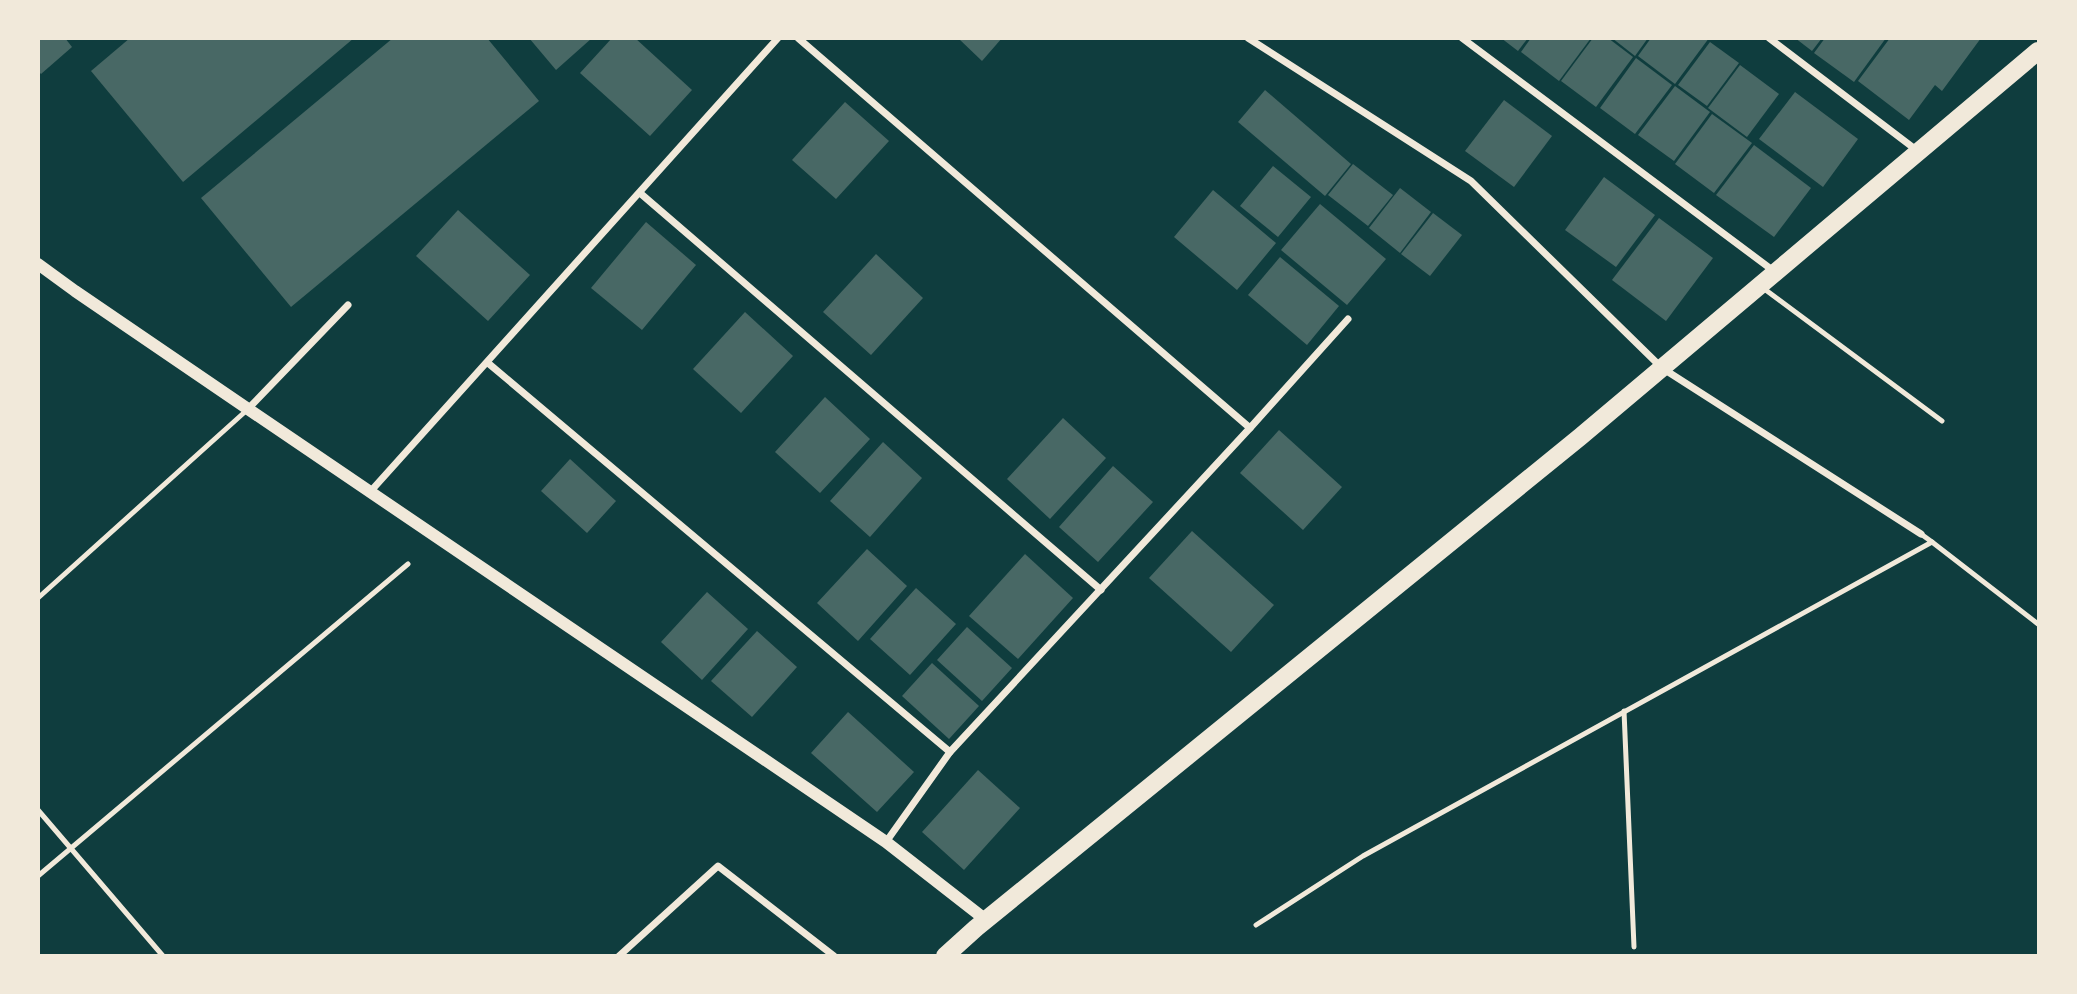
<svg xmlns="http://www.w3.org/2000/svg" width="2077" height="994" font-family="'Fira Sans',sans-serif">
	<rect width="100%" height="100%" fill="#0f3d3e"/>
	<g fill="#486865">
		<path d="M38,38H65L72,47L41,74L38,71Z"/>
		<path d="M130,38H354L183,182L91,71Z"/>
		<path d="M393,38H487L539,101L291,307L201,198Z"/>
		<path d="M529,38H592L556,70Z"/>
		<path d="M612,38H635L692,90L650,136L580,73Z"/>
		<path d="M958,38H1002L982,61Z"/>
		<path d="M1501,38H1528L1518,51Z"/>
		<path d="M1531,38H1591L1559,81L1521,52Z"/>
		<path d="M1593,38H1608L1633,57L1596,107L1561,81Z"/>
		<path d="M1612,38H1648L1635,56Z"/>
		<path d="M1651,38H1709L1675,84L1638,56Z"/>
		<path d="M1795,38H1822L1812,51Z"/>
		<path d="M1825,38H1886L1854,82L1814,53Z"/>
		<path d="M1890,38H1981L1942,91L1935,85L1909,120L1858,81Z"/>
		<path d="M1710,42L1739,63L1707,106L1678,85Z"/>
		<path d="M1636,58L1672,85L1635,134L1600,108Z"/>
		<path d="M1740,65L1779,94L1747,137L1708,108Z"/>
		<path d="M1675,86L1710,112L1674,161L1638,135Z"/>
		<path d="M1265,90L1351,164L1325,196L1238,122Z"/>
		<path d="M1795,92L1858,139L1823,187L1759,139Z"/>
		<path d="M1504,100L1552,136L1514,187L1465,151Z"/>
		<path d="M845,102L889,141L836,199L792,160Z"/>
		<path d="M1712,114L1752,143L1714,193L1675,164Z"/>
		<path d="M1754,145L1811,188L1774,237L1716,195Z"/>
		<path d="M1353,164L1393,195L1368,226L1328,195Z"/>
		<path d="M1273,166L1311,197L1278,237L1240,206Z"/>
		<path d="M1604,177L1655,215L1616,267L1565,230Z"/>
		<path d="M1400,188L1431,212L1400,253L1369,228Z"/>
		<path d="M1213,190L1276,243L1237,290L1174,237Z"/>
		<path d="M1320,204L1386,259L1347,305L1281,250Z"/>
		<path d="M458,210L530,275L488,321L416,256Z"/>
		<path d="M1433,213L1462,235L1430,276L1401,254Z"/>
		<path d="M1659,218L1713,258L1666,321L1612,280Z"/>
		<path d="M646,222L696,265L642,330L591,288Z"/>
		<path d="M876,254L923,298L871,355L823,312Z"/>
		<path d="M1280,257L1339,306L1307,345L1248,295Z"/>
		<path d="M745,312L793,356L741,413L693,369Z"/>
		<path d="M825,397L870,439L820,493L775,452Z"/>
		<path d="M1063,418L1106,458L1050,519L1007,479Z"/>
		<path d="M1279,430L1342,487L1303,530L1240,473Z"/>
		<path d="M883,442L922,478L870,537L830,501Z"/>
		<path d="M570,459L616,501L587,533L541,491Z"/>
		<path d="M1113,466L1153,502L1098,562L1059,527Z"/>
		<path d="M1192,531L1274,605L1231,652L1149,578Z"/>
		<path d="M867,549L907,586L858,641L817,603Z"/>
		<path d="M1025,554L1073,598L1018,659L969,616Z"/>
		<path d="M916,588L956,624L910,675L870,639Z"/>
		<path d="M707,592L748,629L702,680L661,642Z"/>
		<path d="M967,627L1012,668L982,701L937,660Z"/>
		<path d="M757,631L797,667L752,717L711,681Z"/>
		<path d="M932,663L979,706L949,739L902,696Z"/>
		<path d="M848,712L914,772L877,812L811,753Z"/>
		<path d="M978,770L1020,808L964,870L922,832Z"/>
	</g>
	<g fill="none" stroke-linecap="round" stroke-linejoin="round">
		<g stroke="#f1e9da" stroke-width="5">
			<path d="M1763,288L1942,421"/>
			<path d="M1932,542L2038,624"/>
			<path d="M38,598L247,410"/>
			<path d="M1624,711L1634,947"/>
			<path d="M38,810L163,956"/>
			<path d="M38,876L408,564"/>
			<path d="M1256,925L1363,856L1932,542L1921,534"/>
		</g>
		<g stroke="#f1e9da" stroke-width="7">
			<path d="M798,38L1250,428"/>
			<path d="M1248,38L1471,181L1662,368L1921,534"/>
			<path d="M1462,38L1775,272"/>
			<path d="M1769,38L1919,152"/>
			<path d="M640,193L1101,590"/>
			<path d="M488,363L950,752L1250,428L1348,319"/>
			<path d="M248,409L348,305"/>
			<path d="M370,492L778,38"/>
			<path d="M886,842L950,752"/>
			<path d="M619,956L718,866L834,956"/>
		</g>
		<path stroke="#f1e9da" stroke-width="12" d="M38,264L75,291L248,409L886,842L986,920"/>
		<path stroke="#f1e9da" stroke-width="18" d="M945,956L976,928L1580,437L2038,51"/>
	</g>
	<rect width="2077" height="994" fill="none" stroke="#f1e9da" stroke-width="80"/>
</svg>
